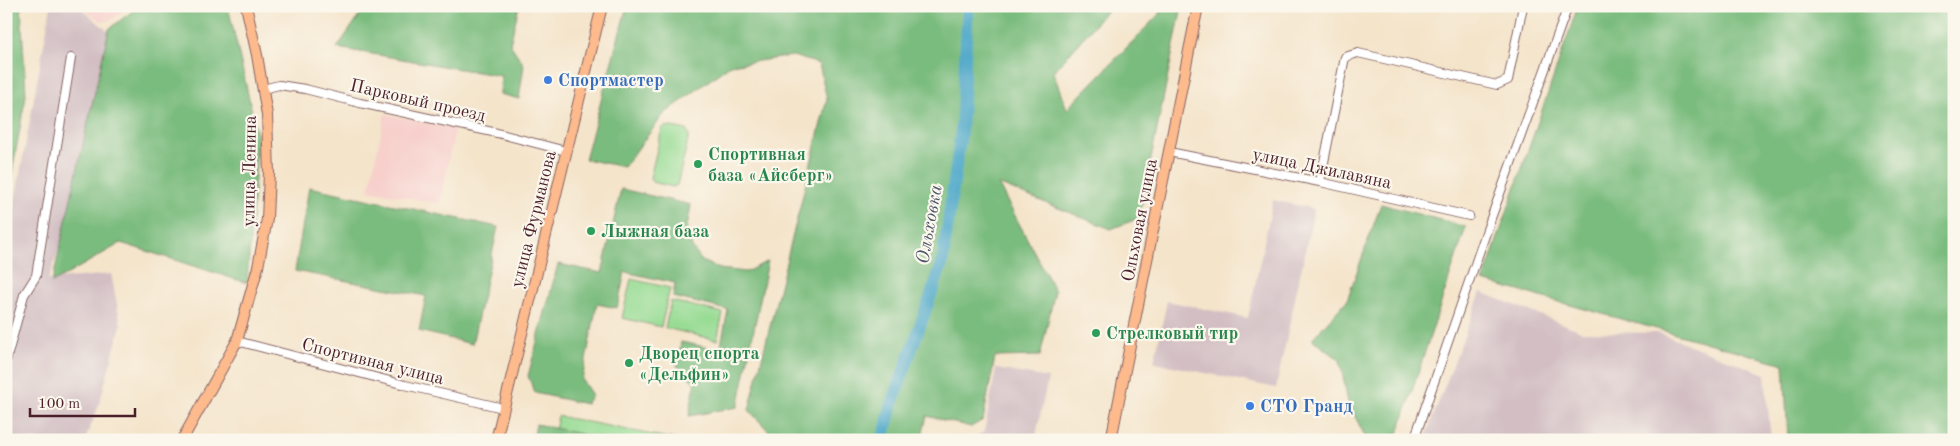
<svg xmlns="http://www.w3.org/2000/svg" width="1960" height="446" font-family="'Old Standard TT',serif">
	<rect width="100%" height="100%" fill="#fbf7ec"/>
	<filter id="ink" filterUnits="userSpaceOnUse"><feTurbulence type="fractalNoise" baseFrequency=".02" numOctaves="2"/><feDisplacementMap in="SourceGraphic" scale="10" xChannelSelector="R" yChannelSelector="G"/><feConvolveMatrix kernelMatrix="1 2 1 2 8 2 1 2 1" color-interpolation-filters="sRGB"/></filter>
	<filter id="wash" filterUnits="userSpaceOnUse"><feTurbulence type="fractalNoise" baseFrequency=".0096" numOctaves="4" result="noise"/><feDisplacementMap in="SourceGraphic" scale="20" xChannelSelector="R" yChannelSelector="G"/><feGaussianBlur stdDeviation="1.12" result="paint"/><feColorMatrix in="noise" values="0 0 0 0 0 0 0 0 0 0 0 0 0 0 0 0 0 1.4 0 .05"/><feComposite in="paint" operator="in"/></filter>
	<g filter="url(#wash)">
		<rect width="100%" height="100%" fill="#f4e4ca"/>
		<g fill="#f7d0cc">
			<path d="M77,6H128L114,19L103,22Z"/>
			<path d="M385,114L455,128L440,204L369,190Z"/>
		</g>
		<g fill="#d2bec3">
			<path d="M51,6H78L113,35L75,205L48,280L111,274L121,325L98,408L85,440H6V249Z"/>
			<path d="M1273,200L1314,209L1276,388L1154,362L1167,301L1248,318Z"/>
			<path d="M1481,292L1583,332L1659,333L1765,374L1771,440H1424Z"/>
			<path d="M996,369L1048,378L1035,440H969L984,432Z"/>
		</g>
		<g fill="#98dc94" stroke="#717e60">
			<path d="M666,126L687,130L689,136L677,185L673,187L652,182L650,178L662,129Z"/>
			<path d="M631,279L670,288L661,327L622,318Z"/>
			<path d="M671,301L723,313L717,340L665,328Z"/>
			<path d="M558,416L678,440H553Z"/>
		</g>
		<g fill="#7abc7e" stroke="#626e54">
			<path d="M6,6H21L26,95L6,205Z"/>
			<path d="M139,6H228L258,138L247,283L121,243L52,283L109,29Z"/>
			<path d="M366,6H519L510,44L524,65L519,99L500,94L501,76L337,48Z"/>
			<path d="M627,6H1111L1053,72L1067,109L1167,6H1182L1139,218L1111,229L998,184L1055,291L1040,356L995,357L983,420L971,427L927,416L921,440H777L749,410L827,99L819,64L793,56L730,65L664,114L624,167L585,159Z"/>
			<path d="M1578,6H1954V440H1788L1784,364L1483,281Z"/>
			<path d="M309,187L498,227L472,344L419,331L426,296L295,271Z"/>
			<path d="M621,189L691,205L686,232L693,249L702,261L720,269L746,272L768,261L738,407L689,416L695,383L677,366L681,342L720,350L728,310L673,297L675,283L625,272L617,308L597,304L582,380L592,395L586,404L535,393L528,376L558,264L602,273Z"/>
			<path d="M1381,204L1466,227L1396,440H1367L1348,403L1340,360L1312,339L1347,300Z"/>
			<path d="M536,424L608,440H533Z"/>
		</g>
		<g fill="none" stroke-linecap="round" stroke-linejoin="round">
			<path stroke="#4aa6c8" stroke-width="12" d="M883,440L891,407L942,264L961,132L968,6"/>
		</g>
	</g>
	<g filter="url(#ink)">
		<g fill="none" stroke-linecap="round" stroke-linejoin="round">
			<defs>
				<g id="minor">
					<path d="M263,89L279,85L305,89L360,103L497,133L566,151"/>
					<path d="M1169,152L1320,182L1469,216"/>
					<path d="M1320,182L1345,57L1358,53L1497,85L1508,80L1523,6"/>
					<path d="M237,341L405,385L503,408"/>
					<path d="M6,361L24,295L36,276L71,58"/>
					<path d="M1414,440L1490,221L1568,6"/>
				</g>
				<g id="major">
					<path d="M182,440L237,341L258,267L267,219L269,173L267,115L257,55L246,6"/>
					<path d="M496,440L602,6"/>
					<path d="M1111,440L1198,6"/>
				</g>
			</defs>
			<use href="#minor" stroke="#866463" stroke-width="10"/>
			<use href="#major" stroke="#866463" stroke-width="12"/>
			<use href="#minor" stroke="#fff" stroke-width="8"/>
			<use href="#major" stroke="#fcba8d" stroke-width="10"/>
		</g>
	</g>
	<g fill="#3f7fe0" stroke="#fbf7ec" stroke-width="2">
		<circle cx="548" cy="80" r="5"/>
		<circle cx="1250" cy="406" r="5"/>
	</g>
	<g fill="#2e9e5b" stroke="#fbf7ec" stroke-width="2">
		<circle cx="698" cy="164" r="5"/>
		<circle cx="591" cy="231" r="5"/>
		<circle cx="1096" cy="333" r="5"/>
		<circle cx="629" cy="363" r="5"/>
	</g>
	<g text-anchor="middle" stroke-width="4.5" stroke-linejoin="round" paint-order="stroke">
		<g font-size="18" font-weight="bold" fill="#366cbe" stroke="#fbf7ec" text-anchor="start">
			<text x="558" y="86">Спортмастер</text>
			<text x="1260" y="412">СТО Гранд</text>
		</g>
		<g font-size="18" fill="#4a1f2b" stroke="#fbf7ec">
			<text transform="translate(418 100) rotate(13)" y="6">Парковый проезд</text>
			<text transform="translate(1322 168) rotate(12)" y="6">улица Джилавяна</text>
			<text transform="translate(249 171) rotate(-89)" y="6">улица Ленина</text>
			<text transform="translate(533 219) rotate(-76)" y="6">улица Фурманова</text>
			<text transform="translate(1139 220) rotate(-79)" y="6">Ольховая улица</text>
			<text transform="translate(373 361) rotate(14)" y="6">Спортивная улица</text>
		</g>
		<g font-size="18" font-weight="bold" fill="#27864d" stroke="#fbf7ec" text-anchor="start">
			<text x="708" y="160">Спортивная<tspan x="708" dy="21">база «Айсберг»</tspan></text>
			<text x="601" y="237">Лыжная база</text>
			<text x="1106" y="339">Стрелковый тир</text>
			<text x="639" y="359">Дворец спорта<tspan x="639" dy="21">«Дельфин»</tspan></text>
		</g>
		<g font-size="19" font-style="italic" fill="#4a556a" stroke="#fbf7ec">
			<text transform="translate(928 224) rotate(-80)" y="7">Ольховка</text>
		</g>
	</g>
	<rect width="1960" height="446" fill="none" stroke="#fbf7ec" stroke-width="25"/>
	<path d="M30 408v8h105v-8" fill="none" stroke="#4a1f2b" stroke-width="2.5"/>
	<text x="38" y="408" font-size="15" fill="#4a1f2b" stroke="#fbf7ec" stroke-width="4" paint-order="stroke">100 m</text>
</svg>
